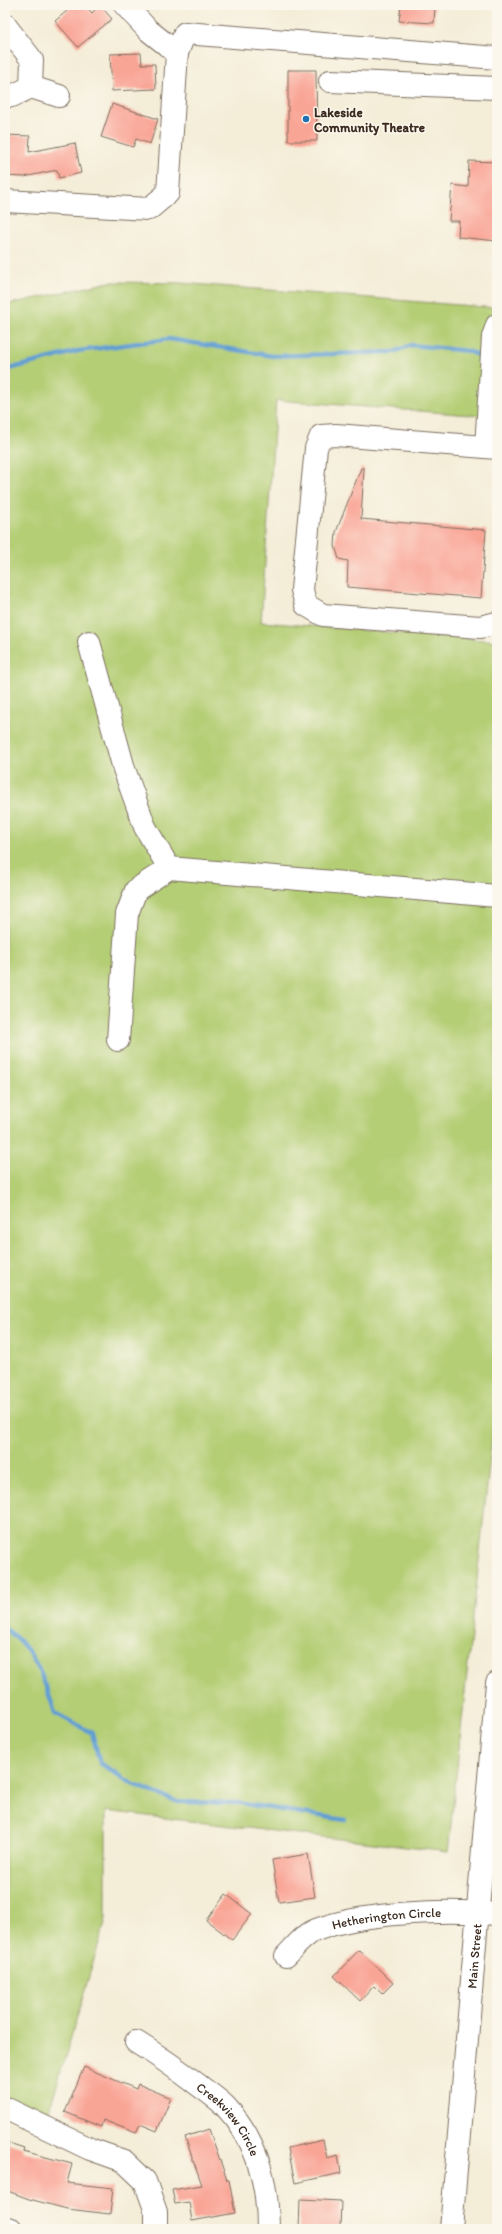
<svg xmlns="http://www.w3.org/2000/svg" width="502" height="2234" font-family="Itim,sans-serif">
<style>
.green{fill:#b4ce74;stroke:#787c49}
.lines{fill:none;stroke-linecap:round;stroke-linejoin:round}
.stream{stroke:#619ed2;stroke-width:4.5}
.building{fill:#f9a596}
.minor-casing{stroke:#7c6e5f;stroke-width:24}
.major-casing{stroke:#7c6e5f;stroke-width:24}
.minor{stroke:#fff;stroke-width:22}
.major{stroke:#fff;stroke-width:22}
.poi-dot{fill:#1f6fb2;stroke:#fbf7ec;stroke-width:1.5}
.labels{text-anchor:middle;stroke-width:3;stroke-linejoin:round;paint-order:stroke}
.poi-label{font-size:13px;font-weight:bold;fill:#3b2a1e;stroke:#fbf7ec;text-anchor:start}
.street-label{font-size:13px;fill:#3b2a1e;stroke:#fbf7ec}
</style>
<rect width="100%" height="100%" fill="#fbf7ec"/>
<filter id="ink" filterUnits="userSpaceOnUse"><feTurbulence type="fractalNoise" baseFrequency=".025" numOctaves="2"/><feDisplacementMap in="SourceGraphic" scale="8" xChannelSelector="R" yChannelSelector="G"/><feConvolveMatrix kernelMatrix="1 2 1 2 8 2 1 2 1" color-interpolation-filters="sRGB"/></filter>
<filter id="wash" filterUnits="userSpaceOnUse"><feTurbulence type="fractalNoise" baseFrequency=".012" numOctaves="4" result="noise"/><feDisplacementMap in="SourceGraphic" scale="16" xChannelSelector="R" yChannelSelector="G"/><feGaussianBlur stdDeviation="0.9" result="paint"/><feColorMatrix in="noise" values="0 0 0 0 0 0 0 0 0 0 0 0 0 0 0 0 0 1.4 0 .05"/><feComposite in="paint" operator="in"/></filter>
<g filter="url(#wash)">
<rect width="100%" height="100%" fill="#f4edd8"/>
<path class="green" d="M110,282l70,1 317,25v109l-221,-17 -15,222 236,19v750l-49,461 -342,-41v108l-59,199 -42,-19v-1794z"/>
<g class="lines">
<path class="stream" d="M5,370l73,-19 91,-12 104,17 121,-4 17,-7 57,6 14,6
M5,1629c29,18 40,53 50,84l37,20 8,30 32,21 46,18 61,1 106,17"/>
</g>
<g id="blocks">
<path class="building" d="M74,5h11l7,8 8,-8 12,14 -34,28 -23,-26z
M401,5h34l-1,18 -35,-2z
M141,53l1,11h13l1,25 -44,2 -2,-37z
M288,70h28l1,71h-29z
M112,104l46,15 -8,25 -14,-5 -3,8 -32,-10z
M5,135l25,1 -1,16 46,-9 6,30 -22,5 -2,-8 -33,7 -19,-1z
M469,161l28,1v79l-39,-4 1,-16h-10l3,-36 16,2z
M361,468h3l-3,51 125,11 -5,68 -134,-11 1,-26 -9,-2 -4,-13 1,-14z
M308,1854l7,43 -36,5 -7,-42z
M226,1894l26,20 -20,26 -26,-20z
M359,1950l34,33 -11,11 -8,-8 -14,15 -26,-25z
M84,2067l52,22 2,-5 33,14 -14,33 -17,-7 -4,9 -33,-13 -2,7 -36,-15z
M209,2129l18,51h2l6,33 -43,8 -3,-19 -14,2 -3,-14 30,-5 -17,-48z
M323,2140l4,18 11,-3 3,18 -46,10 -7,-35z
M9,2143l15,5 -1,3 49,13 -5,19 46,5 -3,26 -43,-5 -38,-10 -24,-9v-37z
M300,2199l41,2 -1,28h-41z"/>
</g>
</g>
<g filter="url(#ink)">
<use href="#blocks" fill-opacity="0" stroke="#7c6e5f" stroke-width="1"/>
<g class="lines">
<defs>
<g id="minor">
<path d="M125,5l23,25 29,23"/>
<path d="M5,25l27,35 -1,27 -19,9h-7"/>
<path d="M330,81l167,7"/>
<path d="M31,87l28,9"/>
<path d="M5,201l144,8 19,-16 9,-140 8,-20 312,25"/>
<path d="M486,447l7,-110 4,-12"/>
<path d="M497,448l-161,-13 -15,1 -5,12 -14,142 4,15 17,10 157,12 17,-4"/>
<path d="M89,642l35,127 21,58 24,41 328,28"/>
<path d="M118,1040l9,-126 9,-24 33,-22"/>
<path id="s1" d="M286,1956c8,-8 19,-22 30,-26 47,-18 131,-21 181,-16"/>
<path id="s2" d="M136,2042c23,14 44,29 65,45 8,6 17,12 24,19 32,33 43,78 43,123"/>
<path d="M5,2108l85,41 34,12 21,20 11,31v17"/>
<path d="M5,2227l6,2"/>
</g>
<g id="major">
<path id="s3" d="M451,2229l46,-546"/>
</g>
</defs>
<use href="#minor" class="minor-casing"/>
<use href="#major" class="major-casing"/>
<use href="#minor" class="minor"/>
<use href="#major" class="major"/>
</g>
</g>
<circle class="poi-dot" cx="306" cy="119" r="4"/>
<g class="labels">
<g class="poi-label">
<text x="314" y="117">Lakeside<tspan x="314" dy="15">Community Theatre</tspan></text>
</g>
<g class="street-label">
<text dy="5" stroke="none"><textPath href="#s1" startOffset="112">Hetherington Circle</textPath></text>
<text dy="5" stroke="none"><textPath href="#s3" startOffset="274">Main Street</textPath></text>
<text dy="5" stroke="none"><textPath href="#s2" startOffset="122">Creekview Circle</textPath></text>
</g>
</g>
<rect width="502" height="2234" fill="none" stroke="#fbf7ec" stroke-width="20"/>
</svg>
